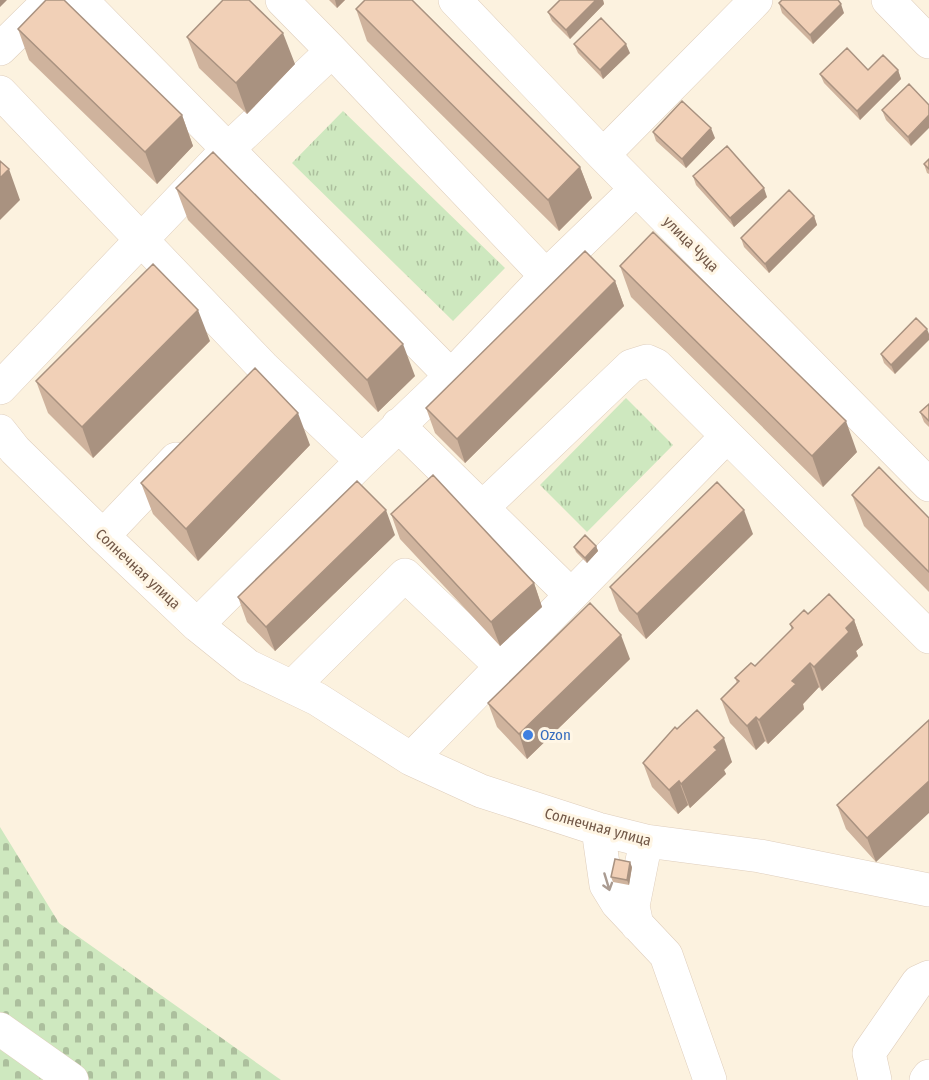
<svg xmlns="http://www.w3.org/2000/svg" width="929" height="1080" font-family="'Fira Sans Condensed',sans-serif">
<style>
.cemetery{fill:url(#cemetery-stones)}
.park{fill:url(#park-tufts)}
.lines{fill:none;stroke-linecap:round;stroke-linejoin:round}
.minor-casing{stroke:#dfcebc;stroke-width:34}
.minor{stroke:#fff;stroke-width:33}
.wall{fill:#cfb39d}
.shaded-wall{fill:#a99280}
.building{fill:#f1d0b7;stroke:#a99280;stroke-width:1.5}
.oneway{stroke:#aa9b91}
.shop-dot{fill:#3f7fe0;stroke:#fff6e5;stroke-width:2}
.labels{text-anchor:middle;stroke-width:6;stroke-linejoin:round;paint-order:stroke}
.street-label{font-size:15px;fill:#725848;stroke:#fff6e5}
.shop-label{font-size:15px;fill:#366cbe;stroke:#fff6e5;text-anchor:start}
</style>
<defs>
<pattern id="cemetery-stones" width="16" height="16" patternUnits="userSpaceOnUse" patternTransform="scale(1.5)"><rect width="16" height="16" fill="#cee8bf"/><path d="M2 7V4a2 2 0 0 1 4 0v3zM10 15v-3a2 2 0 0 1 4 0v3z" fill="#acbf9d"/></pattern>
<pattern id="park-tufts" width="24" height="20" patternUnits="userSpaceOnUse" patternTransform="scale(1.5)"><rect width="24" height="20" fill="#cee8bf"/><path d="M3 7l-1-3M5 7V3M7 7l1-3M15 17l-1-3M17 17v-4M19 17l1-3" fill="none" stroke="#acbf9d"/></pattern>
</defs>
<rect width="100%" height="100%" fill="#fcf2df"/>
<path class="cemetery" d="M0,827l59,96 222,157h-281z"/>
<path class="park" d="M343,111l162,157 -52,53 -161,-158z
M626,398l47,47 -86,87 -47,-47z"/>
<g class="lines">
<defs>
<path id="minor" d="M455,0l148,155 326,330
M888,0l41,42
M0,49l50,-49
M332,51l214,225 -95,100
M0,92l263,275 99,94 89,-85 -370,-376
M603,155l153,-155
M546,276l90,-87
M0,388l228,-239 104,-98 -50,-51
M398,425l173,170
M0,431l15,19 88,86 94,89 51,41 69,33 94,60 70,32 117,38 48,12 114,15 169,34
M482,508l149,-142 16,-5 9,4 273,272
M103,536l73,-77
M197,625l165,-164
M293,686l112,-111 96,91
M411,759l316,-323
M598,829l8,56 11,18 49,52 44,125
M637,925l-4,-19 13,-65
M0,1029l72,51
M875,1080l-6,-27 49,-71 11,-5
M926,1080l3,-4"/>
</defs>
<use href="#minor" class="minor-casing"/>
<use href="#minor" class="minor"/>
</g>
<path class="wall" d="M329,0h16l-8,8z
M560,0h43l1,4 -34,35 -18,-18 -4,-9z
M779,3l65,10 -31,31 -31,-31z
M356,9l224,158 12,31 -33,33 -192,-190z
M18,29l164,86 11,31 -36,38 -128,-124z
M187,37l108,27 -48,50 -48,-46z
M574,44l56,9 -27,26 -25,-26z
M868,70h30l3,9 -41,41 -36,-37 -4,-9z
M909,84l2,62 -25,-26 -4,-10z
M653,132l62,6 -29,30 -30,-27z
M929,159v15l-2,-1 -3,-9z
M693,176l74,21 -33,30 -38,-42z
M176,188l239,188 -37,36 -190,-192z
M814,216l3,9 -48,48 -25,-26 -3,-9z
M620,266l237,186 -34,35 -192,-190z
M615,281l9,25 -159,157 -30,-30 -9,-25z
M916,318l-21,56 -11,-11 -3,-9z
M210,341l-117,117 -45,-45 -12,-32z
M929,404v23l-5,-5 -4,-10z
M310,445l-112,116 -45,-47 -12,-31z
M852,495l77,23v74l-65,-66z
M391,514l143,69 8,24 -42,39 -100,-107z
M753,534l-107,105 -27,-28 -9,-24z
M395,535l-120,116 -28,-29 -9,-25z
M596,546l2,5 -11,12 -11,-11 -2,-5z
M808,614l46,6 9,25 -7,6 2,5 -36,35 -3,-4 -16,17 1,5 -36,35 -3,-3 -9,9 -26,-27 -9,-24 16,-16 -2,-5 20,-12 37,-36 -2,-6z
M630,659l-103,100 -30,-32 -9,-24z
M929,720l-53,142 -30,-33 -9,-24z
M677,729l55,33 -8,8 2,4 -36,34 -2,-3 -10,9 -26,-27 -9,-24z
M632,867l-3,18 -16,-3 -2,-5z"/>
<path class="shaded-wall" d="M0,0h7l-7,7z
M335,0h10l-8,8z
M596,0h7l1,4 -34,35 -4,-9z
M841,4l3,9 -31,31 -3,-9z
M283,33l12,31 -48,50 -11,-31z
M626,44l4,9 -27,26 -3,-9z
M898,70l3,9 -41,41 -3,-9z
M182,115l11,31 -36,38 -12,-32z
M929,115v13l-18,18 -3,-9z
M711,128l4,10 -29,30 -4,-9z
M580,167l12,31 -33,33 -11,-31z
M9,169l11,31 -20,20v-42z
M764,188l3,9 -33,30 -4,-9z
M814,216l3,9 -48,48 -4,-9z
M615,281l9,25 -159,157 -8,-24z
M198,310l12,31 -117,117 -11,-31z
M927,329l2,5v6l-34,34 -4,-9z
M403,344l12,32 -37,36 -11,-32z
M298,413l12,32 -112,116 -12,-32z
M846,421l11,31 -34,35 -11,-31z
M386,510l9,25 -120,116 -9,-24z
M744,510l9,24 -107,105 -9,-25z
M596,546l2,5 -11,12 -2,-5z
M534,583l8,24 -42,39 -9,-24z
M854,620l9,25 -7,6 2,5 -36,35 -8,-24 32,-39z
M621,635l9,24 -103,100 -8,-25z
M810,663l9,24 -16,17 1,5 -36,35 -9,-24 33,-39z
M756,717l9,24 -9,9 -9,-24z
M724,738l8,24 -8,8 2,4 -36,34 -9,-24 33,-37z
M679,781l9,24 -10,9 -9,-24z
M929,781v32l-53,49 -9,-24z
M630,862l2,5 -3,18 -2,-5z"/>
<path class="building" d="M46,0h18l118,115 -37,37 -127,-123z
M223,0h26l34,33 -47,50 -49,-46z
M365,0h47l168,167 -32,33 -192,-191z
M560,0h36l-30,30 -18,-18z
M782,0h56l3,4 -31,31 -31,-32z
M601,18l25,26 -26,26 -26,-26z
M847,48l21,22 15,-15 15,15 -41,41 -37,-37z
M909,84l20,21v10l-21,22 -26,-27z
M682,101l29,27 -29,31 -29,-27z
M727,146l37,42 -34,30 -37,-42z
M213,152l190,192 -36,36 -191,-192z
M929,159v10l-5,-5z
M0,161l9,8 -9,9z
M789,190l25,26 -49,48 -24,-26z
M653,232l193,189 -34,35 -192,-190z
M585,251l30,30 -158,158 -31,-31z
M153,264l45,46 -116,117 -46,-46z
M916,318l11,11 -36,36 -10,-11z
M255,368l43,45 -112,116 -45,-46z
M929,404v17l-9,-9z
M879,467l50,51v54l-77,-77z
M433,475l101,108 -43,39 -100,-108z
M357,481l29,29 -120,117 -28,-30z
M717,482l27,28 -107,104 -27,-27z
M585,535l11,11 -11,12 -11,-11z
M829,594l25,26 -8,8 3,4 -35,35 -4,-4 -18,18 4,3 -37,36 -3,-3 -9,9 -26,-27 18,-18 -4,-3 16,-15 4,3 38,-38 -3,-4 14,-14 4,4z
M590,603l31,32 -102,99 -31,-31z
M697,710l27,28 -10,9 3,3 -36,34 -2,-3 -10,9 -26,-27 32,-36 2,2z
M929,720v61l-62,57 -30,-33z
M615,859l15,3 -3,18 -16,-3z"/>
<defs><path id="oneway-shaft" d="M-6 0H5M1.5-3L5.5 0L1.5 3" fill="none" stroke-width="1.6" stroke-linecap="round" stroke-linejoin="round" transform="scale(1.5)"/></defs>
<use class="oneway" href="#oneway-shaft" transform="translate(607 882) rotate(73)"/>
<circle class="shop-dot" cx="528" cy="735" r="6"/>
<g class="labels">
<g class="street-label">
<text transform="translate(691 244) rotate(45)" y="5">улица Чуца</text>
<text transform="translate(138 569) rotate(43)" y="5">Солнечная улица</text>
<text transform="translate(598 827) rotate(15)" y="5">Солнечная улица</text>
</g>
<g class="shop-label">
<text x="540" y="740">Ozon</text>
</g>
</g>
</svg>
